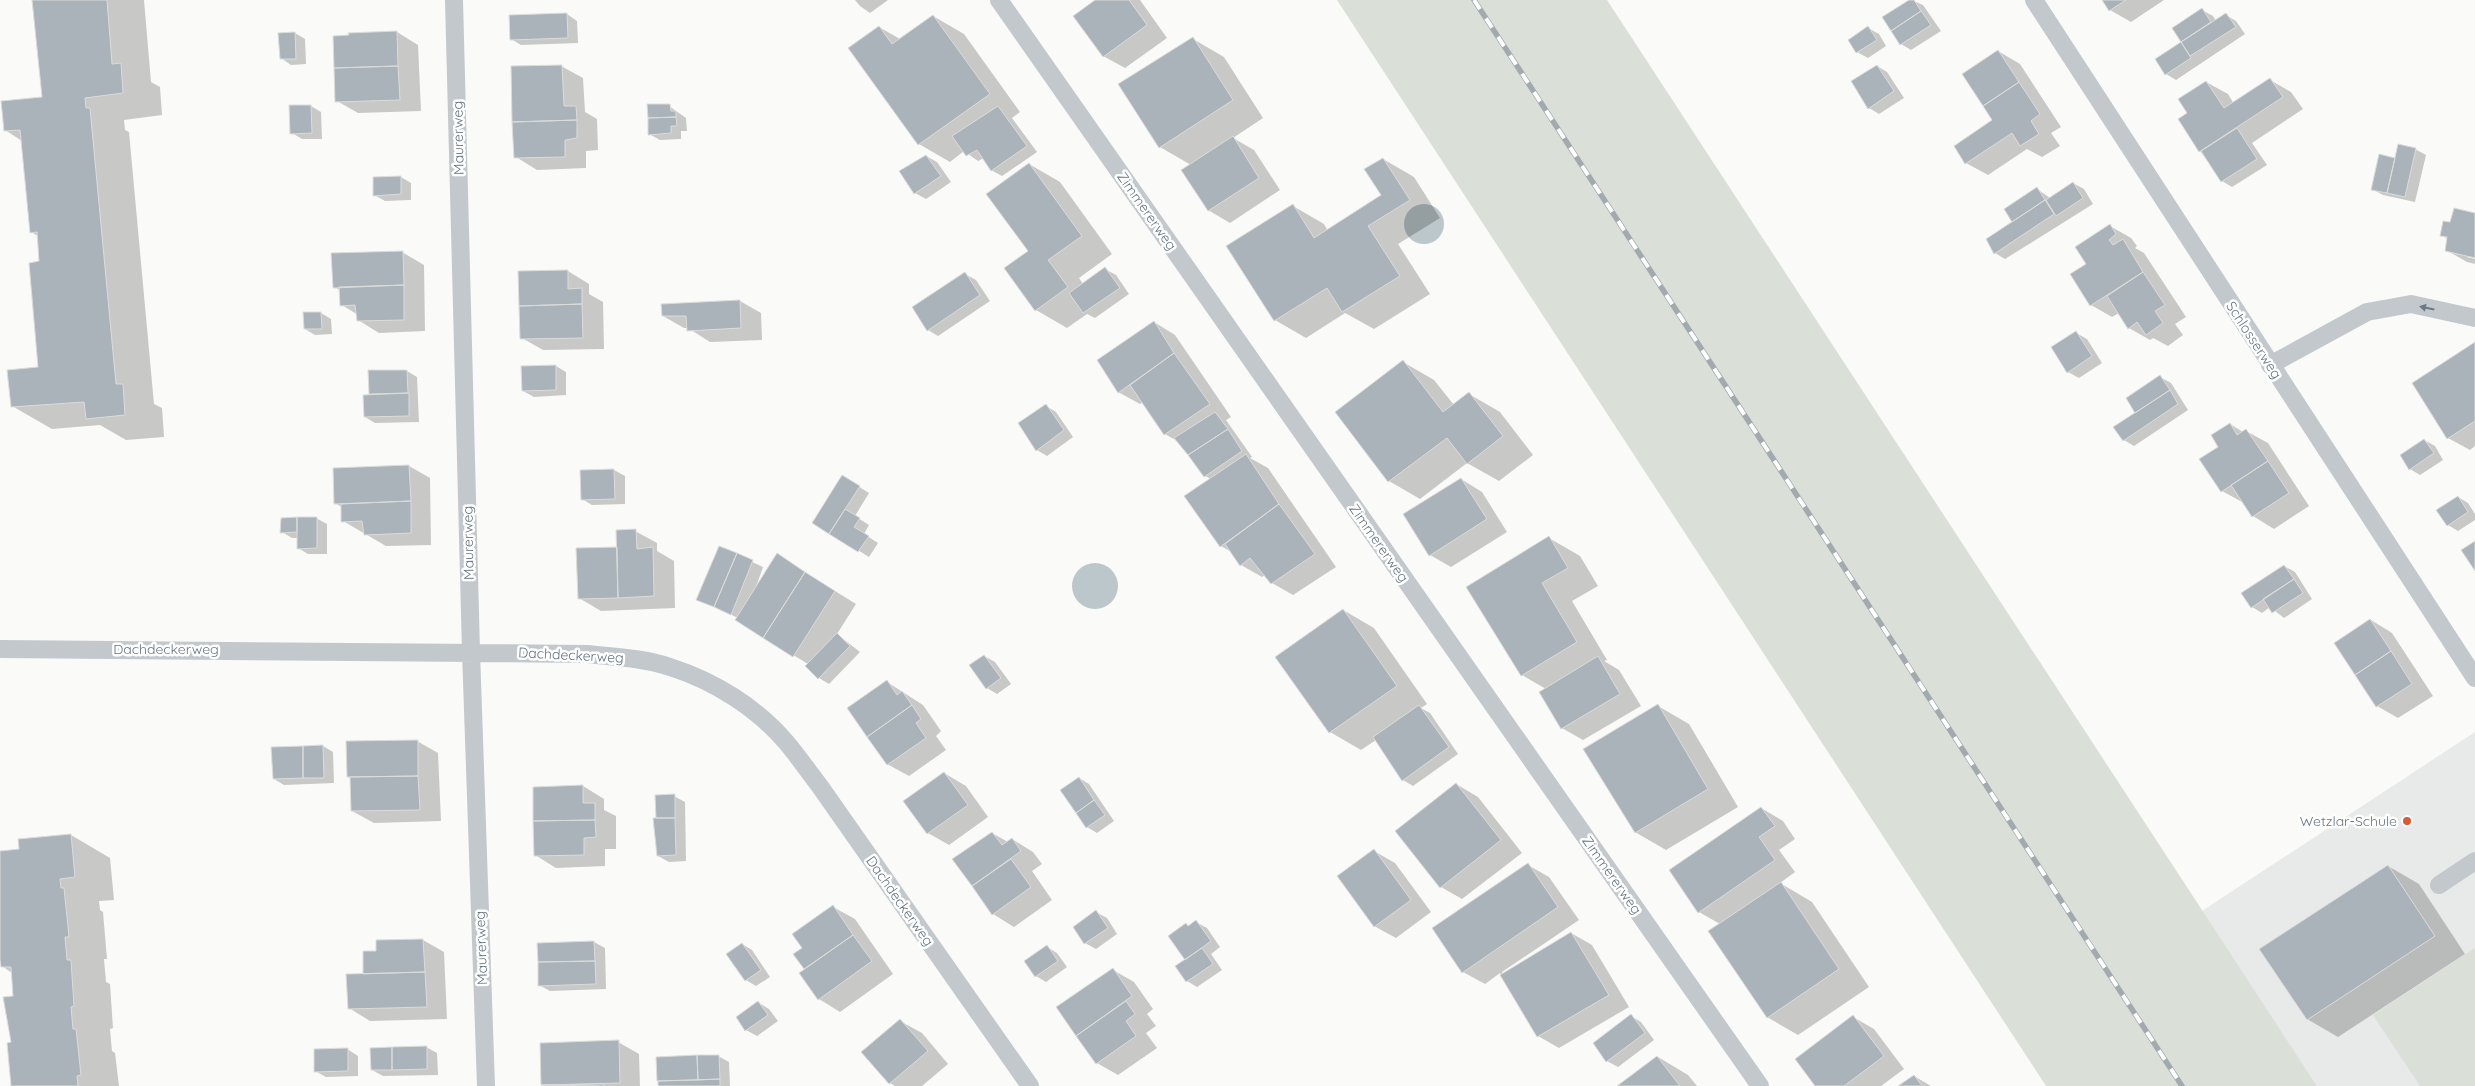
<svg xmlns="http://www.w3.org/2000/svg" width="2475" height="1086" font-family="Quicksand,sans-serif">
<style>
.built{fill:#e8e9e9}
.green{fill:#dadfd7}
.water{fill:#bbc7cb}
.shadow{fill:#0003}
.building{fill:#aab3b9;stroke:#dcdcda}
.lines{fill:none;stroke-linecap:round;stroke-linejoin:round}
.lane{stroke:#c3c8cc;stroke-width:18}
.rail-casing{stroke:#a2aab0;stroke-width:5.5}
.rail{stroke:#fff;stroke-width:4;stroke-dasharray:11;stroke-linecap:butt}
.oneway{fill:#6a7a87}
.poi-dot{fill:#e4572e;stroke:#fff;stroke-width:2}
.labels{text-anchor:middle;stroke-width:5;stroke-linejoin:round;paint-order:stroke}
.street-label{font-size:14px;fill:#657683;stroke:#fff}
.poi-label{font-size:14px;fill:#657683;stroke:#fff;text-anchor:end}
</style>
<rect width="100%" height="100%" fill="#fafaf8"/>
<path class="built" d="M2475,732v354h-158l-115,-175z"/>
<path class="green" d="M1337,0h270l710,1086h-271z
M2475,948v138h-55l-47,-71z"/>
<path class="water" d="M1404 224a20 20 0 1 1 40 0a20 20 0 1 1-40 0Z
M1072 586a23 23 0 1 1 46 0a23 23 0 1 1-46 0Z"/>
<path class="shadow" d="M33,0h111l7,82 9,5 2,28 -38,5 1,10 4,2 25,272 8,4 2,29 -38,3 -26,-15 -48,4 -40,-23 27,-38 2,-106 -3,-26 -7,-4 -9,-91 -17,-11 38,-32z
M855,0h33l-18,13 -10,-7z
M1097,0h43l27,38 -42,30 -22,-12z
M1911,0l12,5 18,26 -30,19 -10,-6z
M2104,0h60l-33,22 -21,-12z
M2202,10l11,6 3,5 10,-6 10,6 9,13 -69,46 -10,-6 -10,-14 27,-17 -10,-14z
M567,14l10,7 1,22 -57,2 -10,-6z
M933,16l31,18 56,78 -8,6 25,34 -35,24 -11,-6 -7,-12 -6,3 -14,-10 -14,11 -31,-18 -40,-117 21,12z
M1868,28l11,6 7,12 -18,12 -11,-6z
M397,32l21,13 3,66 -63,2 -21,-12z
M295,33l10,6 1,25 -15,1 -10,-7z
M1193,39l31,18 39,61 -30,20 21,12 26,40 -50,33 -22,-13 -17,-45 -31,-18z
M1998,51l22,13 41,63 -10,6 9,13 -18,11 -15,-8 -39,26 -22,-12 28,-43z
M561,66l22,12 2,34 12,7 1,31 -12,1v17l-49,2 -21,-13z
M1877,66l10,6 17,26 -25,16 -10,-6z
M2270,80l21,12 12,17 -51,34 15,22 -35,22 -10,-6 -22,-30 -12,-37 18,-32 22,12 6,10z
M311,106l10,6 1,27h-20l-10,-6z
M669,106l17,12 1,13h-6v8l-21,1 -11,-6z
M2415,149l11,6 -11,47 -32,-7 -11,-6 24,-30z
M926,156l11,6 14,20 -25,17 -11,-6z
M1383,159l31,18 26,41 -42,26 32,50 -56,35 -29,-16 -39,25 -31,-18 18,-114 31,18 4,7 55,-35z
M1029,164l31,18 52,72 -33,24 4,6 22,-15 11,6 13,19 -34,24 -8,-4 -20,14 -31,-18 -30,-42 24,-17z
M401,177l10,6v17l-26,1 -11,-6z
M2073,183l11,6 9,15 -88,55 -10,-6 42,-64 13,9z
M2475,214v42l-8,-2v3l8,2v5l-8,-2 -21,-12 2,-11 -7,-4 10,-12z
M2110,226l21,12 6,8 -2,2 9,5 42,64 -11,7 8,11 -15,11 -15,-8 -3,2 -21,-12 -10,-15 -7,4 -21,-12 -3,-41z
M402,252l22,13 1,66 -46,2 -21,-13v-5l-16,-10 -2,-15 -6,-3z
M568,271l21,13v10l14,8 1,47 -61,1 -21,-12z
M965,274l11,6 14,21 -52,35 -10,-6z
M740,301l21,12 1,27 -52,2 -22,-14h-4l-21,-12z
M321,313l10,6 1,15 -17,1 -10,-6z
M1154,322l21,13 56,82 -5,3 26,37 -2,1 18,10 68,99 -43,28 -21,-12 -7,-8 -3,2 -21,-12 -8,-12 -12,-7 -10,-67 -6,-3 -26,-34 -14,-8 -22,-32 -3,2 -22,-12z
M2076,333l11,6 15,24 -23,15 -11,-6z
M2475,343v103l-5,4 -22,-12z
M1403,362l31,18 20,25 15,-11 31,18 33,43 -34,26 -32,-18 -47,36 -31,-18z
M556,366l10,6v23l-32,2 -11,-6z
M407,371l10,6 2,45 -44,1 -10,-6 5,-21 -1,-24z
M2160,377l11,6 17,27 -54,36 -10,-6 13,-27z
M1046,406l10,6 17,25 -26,19 -10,-6z
M2230,424l13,8 3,-1 22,12 41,63 -35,23 -21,-13 -9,-13 -22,-12 -2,-44z
M2424,440l11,6 8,14 -23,15 -10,-6z
M409,466l21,12 1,67 -45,1 -43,-25v-13l-8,-5z
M614,470l11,6v28l-33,1 -10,-6 -1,-28z
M1461,479l21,13 25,40 -56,35 -21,-12z
M853,483l16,10 -14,23 14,9 -5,9 14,9 -9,14 -56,-35z
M2458,497l10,6 7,11v6l-17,11 -10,-6z
M316,518l11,6v30h-19l-10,-6v-10h-6l-10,-6z
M635,531l22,12v8l17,10 1,47 -74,3 -22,-13 39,-50z
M1549,538l31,18 18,30 -26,15 35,59 -3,1 15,9 22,36 -58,34 -21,-12 -16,-39 -24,-14z
M720,547l43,20 -8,23 22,-35 79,49 -19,30 23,18 -31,32 -10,-6 -11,-14 -72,-44 2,-2 -40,-19z
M2284,566l11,6 17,27 -28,19 -14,-11 -8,6 -10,-6z
M1343,610l31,18 53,76 -6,4 9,5 28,41 -45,32 -10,-6 -27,-40 -15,10 -31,-18 -53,-75z
M2371,620l21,13 41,63 -35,22 -21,-12z
M984,656l11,6 16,22 -14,10 -10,-6z
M887,682l36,23 18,26 -5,5 10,14 -37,26 -22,-12z
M1658,706l31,18 49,83 -72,43 -31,-18z
M417,741l21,12 3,68 -67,2 -22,-12v-33l-3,-1z
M323,746l10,6 1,31 -50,2 -10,-6z
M944,773l22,13 22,31 -39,28 -21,-12z
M1079,778l10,6 25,37 -17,12 -10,-6z
M1456,784l22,13 44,56 -60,46 -21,-12z
M583,786l21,13v11l12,6v33h-11v17l-49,2 -21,-13z
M674,796l11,6 1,59 -17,1 -11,-6v-37z
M1761,808l22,13 12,18 -16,11 16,22 -15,11 32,19 57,85 -71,48 -31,-18 -47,-93 -21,-12z
M992,833l16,9 4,-3 21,13 9,12 -10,7 20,29 -38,27 -21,-13 -39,-54z
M71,835l39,23 4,42 -15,1 1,9 3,2 4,47h-3l2,23 4,2 3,44 -3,1 2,22 3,2 4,33h-107l3,-89 -3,-24 -10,-7 -2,-113 21,-2z
M1374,851l21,12 36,49 -35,26 -22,-12z
M1528,865l21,12 30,43 -77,52 1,2 68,-41 21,12 37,62 -70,41 -21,-12 -38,-63 -15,11 -22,-12z
M2388,866l31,18 46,70 -127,83 -31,-18z
M833,907l22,12 38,55 -53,38 -21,-13 -18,-26 4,-3 -10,-16 9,-6z
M1096,912l11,6 10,16 -21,15 -11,-6z
M1196,922l11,6 13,19 -9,7 11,16 -25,17 -10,-6 2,-54z
M423,940l21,12 3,67 -77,2 -21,-13 29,-56z
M594,942l11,6 1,41 -56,2 -11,-6z
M742,944l10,6 18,27 -14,9 -10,-6z
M1047,947l10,6 10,14 -21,15 -10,-6z
M1113,970l21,12 19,27 -6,5 9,12 -10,7 11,15 -39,27 -21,-12 -39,-55z
M759,1003l10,6 9,12 -21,15 -11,-6 -8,-13z
M1631,1016l10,6 13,18 -36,27 -11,-6z
M1853,1017l21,12 30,40 -23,17h-64z
M900,1021l22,12 26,31 -26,22h-27l-5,-3z
M618,1042l21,12 1,32h-97l-1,-42z
M426,1047l11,6 1,22 -55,1 -11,-6z
M347,1049l11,7v20l-32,1 -11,-6z
M718,1056l11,6 1,24h-70l-2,-6z
M1658,1057l30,18 9,11h-78z
M1914,1076l17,10h-31z"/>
<path class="building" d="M32,0h75l5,64 9,-1 2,30 -38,5 1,10h4l26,276h7l2,31 -39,4 -2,-17 -73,5 -4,-37 31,-3 -9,-104 10,-2 -2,-29 -7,1 -10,-103 -16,1 -3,-30 41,-4z
M1095,0h34l18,25 -44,32 -30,-41z
M1909,0h5l7,11 -30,20 -9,-14z
M2102,0h24l-17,11z
M2202,8l9,14 -30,20 -9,-14z
M1921,11l10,14 -31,20 -9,-14z
M567,13l1,25 -58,2 -1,-25z
M2226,13l10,14 -46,29 -9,-14z
M933,15l57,79 -72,51 -70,-97 31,-22 13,18z
M1868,26l9,14 -21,13 -8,-13z
M397,31l1,35 -64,2 -1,-32 16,-1 -1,-2z
M295,32l1,27h-16l-2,-26z
M1193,37l40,63 -74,48 -41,-64z
M2181,42l10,16 -26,17 -10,-16z
M1998,50l21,32 -36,24 -21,-32z
M562,65l2,41h12l1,14 -65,2 -1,-56z
M1877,65l17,26 -26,18 -17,-28z
M398,66l2,34 -65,2 -1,-34z
M2270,78l13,19 -84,55 -21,-33 9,-6 -9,-14 28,-18 18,27z
M2019,82l21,32 -9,7 8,13 -19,12 -8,-13 -47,31 -11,-18 38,-26 -9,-14z
M647,104h23l1,7h5v6l-28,1z
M289,105h22l1,28 -22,1z
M998,106l29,40 -36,25 -14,-21 -11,6 -14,-20z
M676,117l1,9h-6v7l-23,2v-17z
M577,120v18l-12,2v17l-51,1 -2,-36z
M2237,128l20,31 -36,23 -20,-31z
M1233,136l26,42 -51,33 -27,-41z
M2398,144l18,4 -11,49 -18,-4z
M2379,154l16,4 -8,35 -16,-3z
M926,155l15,21 -27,18 -15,-23z
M1383,158l27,42 -42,26 32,50 -58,36 -15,-24 -53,33 -48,-75 67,-42 21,34 67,-43 -17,-26z
M1029,163l53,73 -34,24 20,27 -33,24 -31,-43 24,-17 -42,-57z
M401,176v18l-28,2v-19z
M2073,182l10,16 -27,18 -10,-16z
M2037,187l8,13 -33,22 -8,-13z
M2045,200l9,14 -60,40 -8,-15z
M2454,208l21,5v45l-30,-7 2,-14 -7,-1 3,-15 7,1z
M2110,224l6,10 -7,6 4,5 10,-6 20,33 -53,34 -20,-32 16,-10 -11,-17z
M403,251l1,34 -71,3 -2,-35z
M1105,267l15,21 -37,25 -14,-20z
M568,270v19l14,-1v16l-63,2 -1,-35z
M965,272l15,23 -53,36 -15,-24z
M2143,272l22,33 -10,6 8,12 -17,12 -9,-13 -9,7 -21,-33z
M404,285v35l-47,1 -2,-16 -15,1 -1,-19z
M740,300l1,28 -54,3 -1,-15h-24l-1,-12z
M582,304l1,34 -63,1 -1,-33z
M303,312h18l1,17h-18z
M1154,321l20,32 -56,40 -21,-33z
M2076,331l16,25 -25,17 -16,-26z
M2475,342v79l-28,18 -35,-56z
M1174,353l36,51 -46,31 -34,-50z
M1403,360l40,52 26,-20 34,44 -36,28 -20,-26 -59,44 -53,-70z
M556,365v25l-34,1 -1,-25z
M368,370h39l1,23 -39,1z
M2160,375l10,15 -35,23 -9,-15z
M2170,390l8,14 -55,37 -10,-14z
M409,393v23l-45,1 -1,-22z
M1046,404l18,26 -28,21 -18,-28z
M1215,412l13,17 -40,26 -14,-17z
M2230,423l7,12 9,-6 22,32 -47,31 -22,-33 19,-12 -7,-12z
M1228,429l14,22 -38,26 -16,-22z
M2424,439l10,14 -25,17 -9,-15z
M1246,454l33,50 -59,43 -36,-51z
M2268,461l21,32 -37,24 -21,-32z
M409,465l2,36 -77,3 -1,-36z
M614,469l1,30 -34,1 -1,-30z
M842,475l18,11 -31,48 -17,-11z
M1461,478l26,41 -58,37 -26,-42z
M2458,496l10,16 -21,14 -11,-16z
M411,501v32l-47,2 -2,-14 -21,1v-18z
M1279,504l36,50 -44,30 -21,-26 -10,8 -15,-22z
M845,509l15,9 -6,9 15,9 -11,16 -29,-18z
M297,517v15l-17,1 1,-15z
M297,517h20v31l-20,1z
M636,529l1,20 16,-2 1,49 -36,2 -2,-68z
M1549,536l19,32 -26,15 35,59 -56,34 -55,-89z
M2475,541v30l-14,-21z
M719,546l18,7 -23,54 -18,-7z
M617,547l1,51 -40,1 -2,-51z
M737,553l16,7 -22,55 -17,-8z
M777,553l28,19 -42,66 -28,-18z
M2284,565l10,14 -43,29 -10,-15z
M805,572l30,19 -42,66 -30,-19z
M2294,579l9,14 -31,20 -9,-14z
M1343,609l54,77 -68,47 -54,-76z
M2370,619l21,32 -36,24 -21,-32z
M837,633l13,13 -32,33 -13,-13z
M2391,651l21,33 -36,23 -21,-32z
M984,655l17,23 -15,11 -17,-24z
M1598,656l22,38 -59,35 -22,-37z
M887,680l10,15 5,-4 10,14 -45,32 -20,-29z
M1658,704l50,85 -73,44 -52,-84z
M912,705l9,14 -5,4 10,15 -39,27 -20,-28z
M1419,705l30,42 -47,34 -29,-44z
M418,740v36l-71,1 -1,-36z
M323,745l1,33h-21v-32z
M303,746v32l-30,1 -2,-32z
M944,772l24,33 -41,29 -24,-33z
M418,776l2,34 -69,1 -1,-34z
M1079,777l15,23 -18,13 -16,-23z
M1456,783l45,57 -61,48 -45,-57z
M583,785v18h12v17l-62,1v-34z
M675,794v24h-19l-1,-23z
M1094,800l11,15 -19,13 -10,-15z
M1761,807l14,19 -16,11 16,23 -77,53 -29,-43z
M653,818h22l1,37 -19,1z
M595,820l1,17 -12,1v17l-50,1 -1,-35z
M992,832l10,13 10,-7 9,13 -49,35 -20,-27z
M71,834l4,43 -15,2 1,9h3l5,49h-4l2,23h4l3,46 -3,1 2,22h3l5,46 -4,1 1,10h-67l-4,-43 4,-1 -8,-45 10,-1 -2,-29h-10l-1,-7v-109l19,-2 -1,-10z
M1374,849l37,51 -37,27 -37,-51z
M1011,859l20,28 -39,28 -20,-29z
M1528,863l30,44 -96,66 -30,-45z
M2388,865l47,71 -128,84 -48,-71z
M1781,882l58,87 -72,49 -59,-87z
M833,905l20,30 -49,34 -11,-15 9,-6 -10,-14z
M1096,910l12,18 -24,16 -11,-17z
M1196,920l15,21 -26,19 -17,-24 18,-13 2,3z
M1571,932l38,63 -72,42 -37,-62z
M853,935l19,26 -54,39 -19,-27z
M423,939l2,33 -62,2v-23h13v-11z
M594,941l1,20 -57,1 -1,-19z
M742,943l19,27 -16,11 -19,-27z
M1047,945l11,16 -23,16 -11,-16z
M1202,948l11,16 -27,18 -11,-16z
M595,961l1,23 -58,2v-24z
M1113,968l19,28 -56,40 -20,-29z
M425,972l2,35 -79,2 -2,-35z
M758,1001l10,14 -23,16 -9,-14z
M1126,1001l9,13 -9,7 10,15 -40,28 -20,-28z
M1631,1014l14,19 -39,29 -13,-19z
M1853,1015l31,41 -40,30h-29l-20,-27z
M900,1019l28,32 -39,33 -28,-32z
M619,1040l1,43 -79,2 -1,-42z
M427,1046v23l-35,1v-23z
M392,1047v23h-21l-1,-22z
M348,1048v23l-34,1v-23z
M697,1055h22l1,24 -22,1z
M697,1055l1,25 -41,1 -1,-24z
M1657,1056l23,30h-63z
M1914,1075l8,11h-24z
M720,1079v7h-62v-5z
M604,1084v2l-63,-1z"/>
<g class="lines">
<path class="lane" d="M454,0l17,652 15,434
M999,0l761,1086
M2034,0l441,678
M2270,365l97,-53 44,-8 64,14
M0,649l587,5c27,3 57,4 83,13 44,14 86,40 116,75 12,14 22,29 33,43l211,301
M2439,885l36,-24"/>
<defs>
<path id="rail" d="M1474,0l708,1086"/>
</defs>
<use href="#rail" class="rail-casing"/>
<use href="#rail" class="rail"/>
</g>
<defs><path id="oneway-solid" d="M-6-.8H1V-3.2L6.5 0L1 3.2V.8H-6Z" transform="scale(1.25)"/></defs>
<use class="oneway" href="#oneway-solid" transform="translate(2427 308) rotate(-168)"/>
<circle class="poi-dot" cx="2407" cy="821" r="5"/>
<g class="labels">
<g class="street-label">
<text transform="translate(458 138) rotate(-91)" y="5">Maurerweg</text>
<text transform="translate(1147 211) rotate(55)" y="5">Zimmererweg</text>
<text transform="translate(2254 340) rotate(57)" y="5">Schlosserweg</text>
<text transform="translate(468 543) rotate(-91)" y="5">Maurerweg</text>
<text transform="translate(1379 543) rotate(55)" y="5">Zimmererweg</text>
<text x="166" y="654">Dachdeckerweg</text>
<text transform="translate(571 655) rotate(3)" y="5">Dachdeckerweg</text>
<text transform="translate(1612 875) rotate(55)" y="5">Zimmererweg</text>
<text transform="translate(900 901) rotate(55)" y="5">Dachdeckerweg</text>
<text transform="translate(481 948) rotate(-92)" y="5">Maurerweg</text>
</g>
<g class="poi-label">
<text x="2397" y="826">Wetzlar-Schule</text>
</g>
</g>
</svg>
